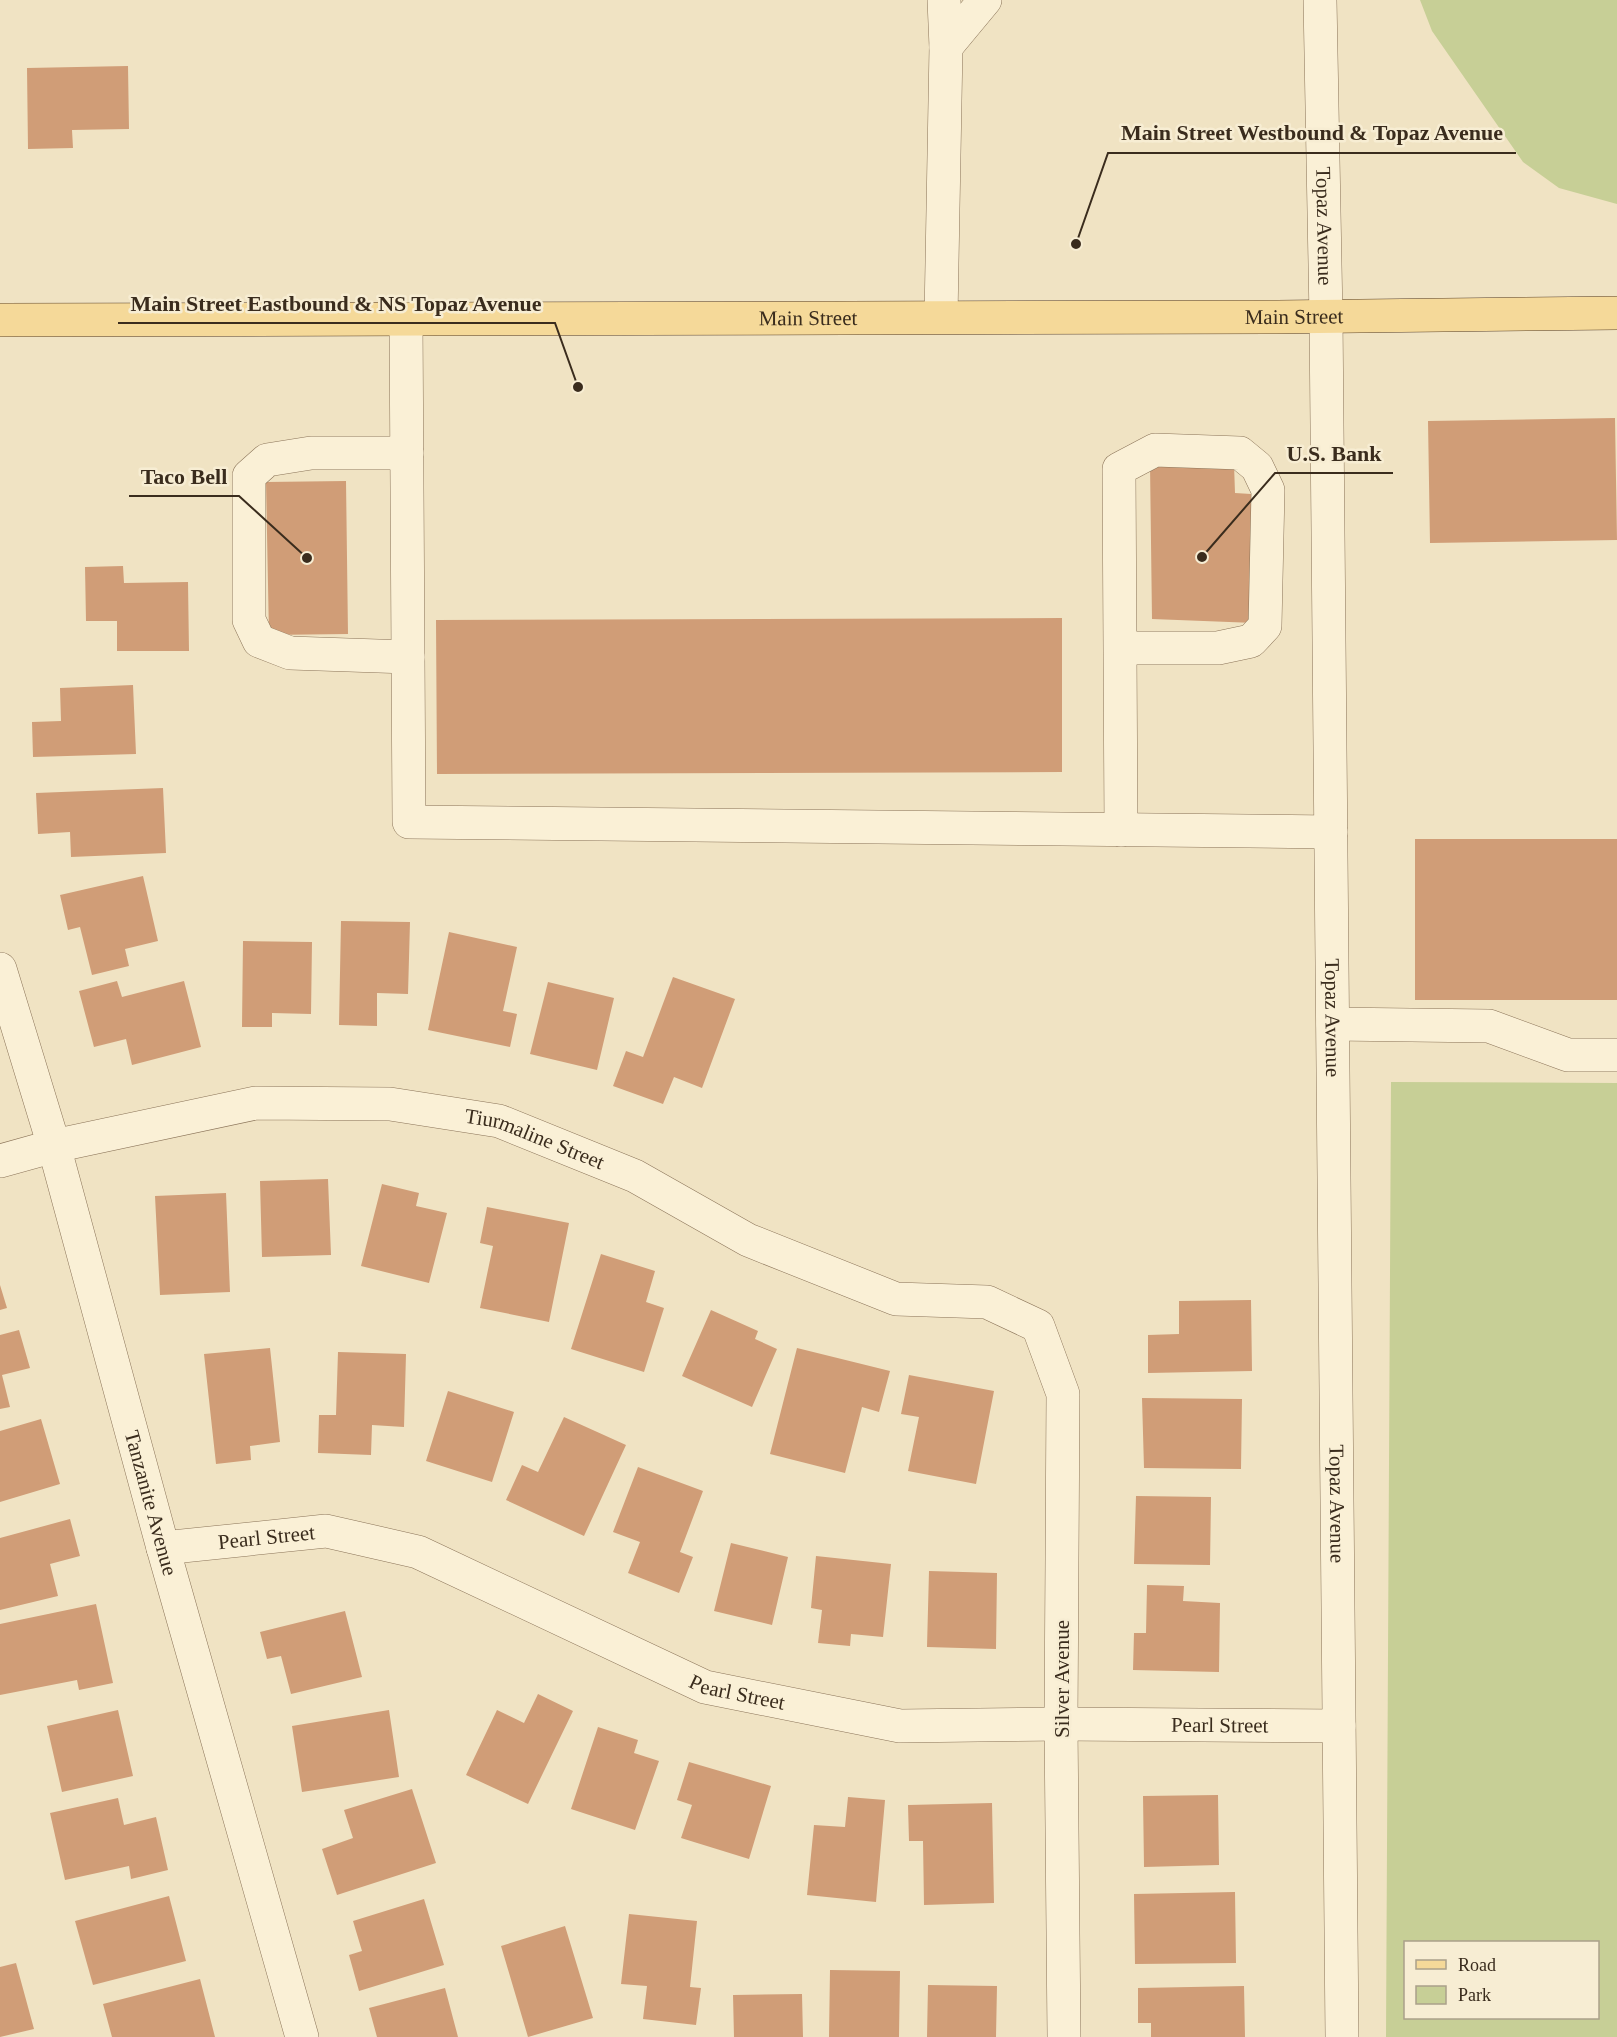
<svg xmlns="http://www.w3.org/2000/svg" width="1617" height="2037" font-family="'Times New Roman',serif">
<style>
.green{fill:#c7cf96;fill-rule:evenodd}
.building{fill:#d09d77}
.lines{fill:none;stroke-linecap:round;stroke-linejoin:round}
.minor-casing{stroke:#8b7459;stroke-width:34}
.major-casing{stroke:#59422d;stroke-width:34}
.minor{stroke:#faf0d6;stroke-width:33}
.major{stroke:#f5d999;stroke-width:33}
.labels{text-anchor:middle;stroke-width:5;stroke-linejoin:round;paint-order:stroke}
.street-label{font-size:21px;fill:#3a2c1d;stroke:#f7edd3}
.leader{fill:none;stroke:#3a2c1d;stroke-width:2}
.callout-dot{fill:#3a2c1d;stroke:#f7edd3;stroke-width:2}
.callout-label{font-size:22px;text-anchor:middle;font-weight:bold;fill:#3a2c1d;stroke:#f7edd3;stroke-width:5;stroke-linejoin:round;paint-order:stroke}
</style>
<rect width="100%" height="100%" fill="#f0e3c3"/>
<path class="green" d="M1420,0h197v204l-58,-16 -36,-26 -91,-131z
M1391,1082l226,1v954h-231zM1598,1942v76h-192v-76z"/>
<path class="building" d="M128,66l1,63 -57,1 1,18 -45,1 -1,-81z
M1615,418l2,122 -187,3 -2,-122z
M1150,464h84l1,29 16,1 4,129 -103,-4z
M346,481l2,153 -79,1 -3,-153z
M123,566l1,17 64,-1 1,69h-72v-30h-31l-1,-54z
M1062,618v154l-625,2 -1,-154z
M133,685l3,69 -103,3 -1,-35 29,-1 -1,-33z
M163,788l3,65 -95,4 -1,-25 -32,2 -2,-41z
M1415,839h202v161h-202z
M143,876l15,65 -33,8 4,17 -37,9 -12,-48 -12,3 -8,-35z
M341,921l69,1 -2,72 -31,-1v33l-38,-1z
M449,932l68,15 -14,64 14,3 -7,33 -82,-17z
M243,941l69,1 -1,72 -39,-1v14h-30z
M673,977l62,22 -33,89 -28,-11 -11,27 -50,-18 13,-35 17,6z
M117,981l5,16 62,-16 17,66 -69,18 -6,-26 -32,8 -15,-56z
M548,982l66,16 -17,72 -67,-16z
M328,1179l3,76 -69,2 -2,-76z
M382,1184l37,9 -3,13 31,7 -18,70 -68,-17z
M226,1193l4,99 -70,3 -5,-99z
M487,1207l82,16 -20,99 -69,-14 13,-62 -13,-3z
M601,1254l54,17 -9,31 18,6 -20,64 -73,-23z
M0,1285l7,23 -7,2z
M1251,1300l1,71 -104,2v-38l31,-1v-33z
M711,1310l47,21 -3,8 22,10 -25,58 -70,-31z
M19,1330l11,38 -28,7 8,32 -10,2v-74z
M270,1348l10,94 -30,4 1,14 -35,4 -12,-110z
M797,1348l93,23 -11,41 -17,-5 -17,66 -75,-19z
M338,1352l68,2 -2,73 -32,-2 -1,30 -53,-2 1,-38h17z
M909,1375l85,16 -18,93 -68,-13 11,-54 -18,-3z
M448,1391l66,21 -22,70 -66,-21z
M1142,1398l100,1 -1,70 -97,-1z
M564,1417l62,28 -42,91 -78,-36 16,-35 16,7z
M41,1419l19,65 -60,18v-71z
M638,1467l65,24 -23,61 13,5 -14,36 -51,-20 12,-31 -27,-10z
M1136,1496l75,1 -1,68 -76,-1z
M70,1519l10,37 -30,8 8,32 -58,14v-72z
M731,1543l57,14 -16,68 -58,-14z
M816,1556l75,8 -8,73 -32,-3 -1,12 -32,-3 4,-33 -11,-2z
M929,1571l68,2 -1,76 -69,-2z
M1147,1585l37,1 -1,15 37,2 -1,69 -86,-2 1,-37h12z
M96,1604l17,79 -34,7 -2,-10 -77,15v-71z
M345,1611l17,66 -71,17 -10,-38 -14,3 -7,-27z
M538,1694l35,17 -45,93 -62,-29 31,-65 27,13z
M118,1710l15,66 -71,16 -15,-66z
M389,1710l10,67 -97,15 -10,-66z
M598,1727l40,13 -4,13 25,8 -24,69 -64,-21z
M689,1762l82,24 -22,73 -68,-21 11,-33 -15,-5z
M412,1789l24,74 -99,32 -15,-46 31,-11 -9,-28z
M1218,1795l1,70 -75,2 -1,-71z
M848,1797l37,3 -9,102 -69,-7 7,-70 31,2z
M118,1798l6,27 32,-8 12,53 -37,9 -2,-13 -64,14 -15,-67z
M992,1803l2,100 -70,2 -1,-64h-14l-1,-36z
M1235,1892l1,71 -101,1 -1,-70z
M169,1896l17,65 -93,24 -18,-64z
M424,1899l20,66 -85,26 -10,-36 13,-4 -9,-30z
M629,1914l68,7 -7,66 11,1 -5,37 -53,-6 4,-33 -26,-2z
M565,1926l28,92 -65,19 -27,-91z
M16,1963l18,66 -34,8v-70z
M830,1970l70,1 -1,66h-70z
M200,1979l15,58h-103l-9,-33z
M928,1985l69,1 -1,51h-69z
M1244,1986l1,51h-94v-14h-13v-35z
M445,1988l13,49h-81l-8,-29z
M802,1994l1,43h-69l-1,-42z"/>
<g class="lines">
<defs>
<g id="minor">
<path id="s1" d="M1320,0l6,317 16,1720"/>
<path d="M946,47l39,-47"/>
<path d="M941,317l5,-270 -2,-47"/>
<path d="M406,319l3,503 922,10"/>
<path d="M407,453h-96l-44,7 -18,16v144l10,21 31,12 118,4"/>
<path d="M1121,830l-2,-361 36,-19 85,3 17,14 11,23 -3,136 -14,15 -33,7h-96"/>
<path id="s2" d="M0,969l54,177 109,402 139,489"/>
<path d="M1333,1024l156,2 79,29h49"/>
<path id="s3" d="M0,1161l54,-15 202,-43 134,1 109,17 136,55 113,64 148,59 91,3 51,24 25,68 -2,330 3,313"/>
<path id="s4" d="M163,1548l163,-17 92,21 287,135 195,39 161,-2 278,2"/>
</g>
<g id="major">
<path id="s5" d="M0,320l1277,-3 340,-4"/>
</g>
</defs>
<use href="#minor" class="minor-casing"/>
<use href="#major" class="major-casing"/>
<use href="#minor" class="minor"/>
<use href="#major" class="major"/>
</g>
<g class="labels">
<g class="street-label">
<text dy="7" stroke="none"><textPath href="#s1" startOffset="226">Topaz Avenue</textPath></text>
<text dy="7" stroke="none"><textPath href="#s5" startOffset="1294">Main Street</textPath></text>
<text dy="7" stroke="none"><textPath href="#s5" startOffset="808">Main Street</textPath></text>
<text dy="7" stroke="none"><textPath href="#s1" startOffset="1018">Topaz Avenue</textPath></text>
<text dy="7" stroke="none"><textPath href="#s3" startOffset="546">Tiurmaline Street</textPath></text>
<text dy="7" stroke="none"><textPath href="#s2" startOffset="555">Tanzanite Avenue</textPath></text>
<text dy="7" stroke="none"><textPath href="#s1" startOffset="1504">Topaz Avenue</textPath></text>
<text dy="7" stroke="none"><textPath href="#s4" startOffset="104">Pearl Street</textPath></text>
<text transform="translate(1062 1679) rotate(-90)" y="7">Silver Avenue</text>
<text dy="7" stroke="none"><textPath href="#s4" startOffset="608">Pearl Street</textPath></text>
<text dy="7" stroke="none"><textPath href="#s4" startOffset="1094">Pearl Street</textPath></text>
</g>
</g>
<path class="leader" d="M1076 244L1108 153H1516M578 387L555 323H118M1202 557L1275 473H1393M307 558L239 496H129"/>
<g class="callout-dot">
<circle cx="1076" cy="244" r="6"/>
<circle cx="578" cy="387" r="6"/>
<circle cx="1202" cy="557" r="6"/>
<circle cx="307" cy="558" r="6"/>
</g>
<g class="callout-label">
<text x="1312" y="140">Main Street Westbound &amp; Topaz Avenue</text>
<text x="336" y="311">Main Street Eastbound &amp; NS Topaz Avenue</text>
<text x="1334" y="461">U.S. Bank</text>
<text x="184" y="484">Taco Bell</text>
</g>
<rect x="1404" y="1941" width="195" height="78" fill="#f7edd3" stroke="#aba08a" stroke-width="1.5"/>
<rect x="1416" y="1960" width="30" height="9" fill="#f5d999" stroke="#aba08a" stroke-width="1.5"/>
<text x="1458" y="1971" font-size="18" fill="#3a2c1d">Road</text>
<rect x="1416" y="1986" width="30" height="18" fill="#c7cf96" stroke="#aba08a" stroke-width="1.5"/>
<text x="1458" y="2001" font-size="18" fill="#3a2c1d">Park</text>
</svg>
